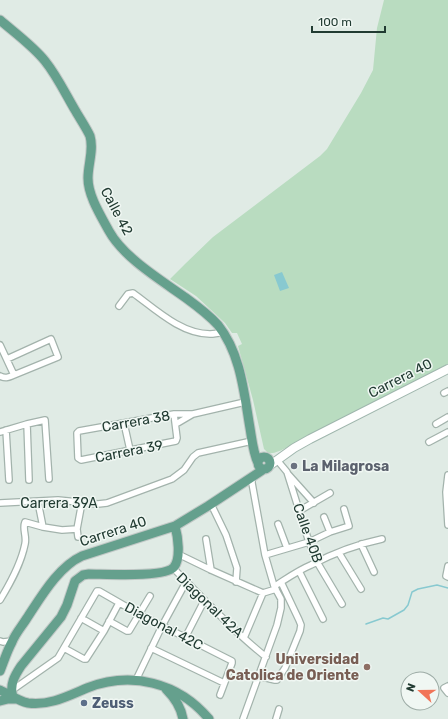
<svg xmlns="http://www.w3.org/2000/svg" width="448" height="719" font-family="Rubik,sans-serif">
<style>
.green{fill:#b9dcc0}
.water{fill:#88c9d0}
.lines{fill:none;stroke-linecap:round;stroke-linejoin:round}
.stream{stroke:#88c9d0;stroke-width:1.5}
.street-casing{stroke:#a3b3ac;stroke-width:8}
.secondary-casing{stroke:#9fb6ad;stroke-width:10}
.primary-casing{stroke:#c1c8c6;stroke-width:11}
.street{stroke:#fff;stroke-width:5.5}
.secondary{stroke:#fff;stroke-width:8}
.primary{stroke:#65a08d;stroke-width:9}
.worship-dot{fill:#6b7280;stroke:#f0f7f3;stroke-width:1.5}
.education-dot{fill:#8d6e63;stroke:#f0f7f3;stroke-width:1.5}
.service-dot{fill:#5c6f8a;stroke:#f0f7f3;stroke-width:1.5}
.labels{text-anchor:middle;stroke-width:3;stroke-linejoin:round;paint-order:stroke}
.street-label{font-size:14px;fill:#213b32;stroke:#f0f7f3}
.worship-label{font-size:14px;font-weight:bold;fill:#5b616d;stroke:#f0f7f3;text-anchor:start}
.education-label{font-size:14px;font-weight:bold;fill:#785e54;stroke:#f0f7f3;text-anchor:end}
.service-label{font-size:14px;font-weight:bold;fill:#4e5e75;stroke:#f0f7f3;text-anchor:start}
</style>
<rect width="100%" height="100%" fill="#e0ebe5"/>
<path class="green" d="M384,0h64v364l-145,74c-7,4 -26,17 -34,15 -2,-1 -3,-2 -5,-4l-11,-49 -15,-54 4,-2 -5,-11h-5l-7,-10 -29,-27 -26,-17 15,-15 28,-27 107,-81 7,-7 34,-56 12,-23 4,-42z"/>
<path class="water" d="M282,272l7,16 -9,3 -6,-16z"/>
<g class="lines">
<path class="stream" d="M366,624l17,-6 5,1 16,-9 4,-5 4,-13 6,-3 19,-4 11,3"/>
<defs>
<path id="street" d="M119,306l9,-12 5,-1c22,16 48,41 77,41 4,0 9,-1 13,-2
M0,345l14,30
M0,376c6,3 9,1 14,-1l44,-18 -7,-18 -44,20
M444,393l4,-2
M174,414l3,24 -1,3 -95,19 -3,-2 -1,-25 2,-2 95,-17h19l52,-12
M124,423l6,27
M27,424l2,56
M176,424l17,-10
M436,424l12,-7
M6,430l3,50
M0,432l27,-8 18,-4 4,59
M429,442l19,-10
M277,460l10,12 22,70 8,20 25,42
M288,474l26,29
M448,475l-2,17 2,33
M38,502l5,25
M0,503l58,-3 40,4 9,-1 65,-24 12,-9 9,-13 5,-4 54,-12
M211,504l15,31 11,33 -1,14
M299,511l31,-18
M324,517l6,15
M278,524l9,24
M78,537l-1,-8 5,-27
M206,539l5,31
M361,544l13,28
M339,553l22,36
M178,554l33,16 52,23 13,-4
M265,555l44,-13 21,-10 19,-6 -5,-17
M448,566l-2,10 2,1
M173,568c30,30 59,62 93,89
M299,571l24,48
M278,584c11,-7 21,-14 33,-19 21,-11 47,-21 71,-26
M0,600c11,-18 21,-36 25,-56 2,-8 -3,-15 0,-22l18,5 19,3 15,-1
M81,618l23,13
M109,621l18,10h2l21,-35
M185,638l19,-37
M244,638l19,-45
M0,641l3,1 9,-1
M64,648l20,11h2l18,-28 15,-28
M151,648l73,35
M258,676l17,4h2l8,-12 15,-37 1,-6 -2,-5 -18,-38
M136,680l26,-54 24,-44
M448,686l-4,2 4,5
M11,691l47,-33 39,-67h2l40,23 93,47v2l-12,32
M243,719l34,-94 4,-17v-9l-7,-13 -9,-31 -13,-72v-6
M276,719l3,-10"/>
<path id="secondary" d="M269,466l25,-18 16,-9 138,-70"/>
<path id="primary" d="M0,20c15,13 33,26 45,41 12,15 20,32 30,49 4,7 12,19 15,26 4,14 -2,28 -2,42 0,18 13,38 21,53 15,27 52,49 77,67 11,8 23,17 32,27 23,29 26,68 32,103 2,12 3,24 8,35
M258 463a6 6 0 1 1 12 0a6 6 0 1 1-12 0Z
M0,671c4,-10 7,-20 12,-29 3,-8 10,-16 15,-24 14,-21 31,-51 55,-62l93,-30 33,-20 56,-37
M166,689c8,8 15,18 17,30
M0,690c9,4 18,11 28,13 21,3 40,-7 59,-15 44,-17 91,-6 122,31
M13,697c-4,-12 2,-22 8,-31l40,-49 6,-12 8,-24 8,-6 6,-1c15,0 76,4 85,-7 7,-9 4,-30 1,-41
M0,701l8,-2h9"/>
</defs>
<use href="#street" class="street-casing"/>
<use href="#secondary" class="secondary-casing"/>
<use href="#primary" class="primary-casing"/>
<use href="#street" class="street"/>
<use href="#secondary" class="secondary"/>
<use href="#primary" class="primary"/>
</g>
<circle class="worship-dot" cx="294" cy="466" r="4"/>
<circle class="education-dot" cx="367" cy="667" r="4"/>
<circle class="service-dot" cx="84" cy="703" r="4"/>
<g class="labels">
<g class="street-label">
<text transform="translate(117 211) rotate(62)" y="5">Calle 42</text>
<text transform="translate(400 378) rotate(-27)" y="5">Carrera 40</text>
<text transform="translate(136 421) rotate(-10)" y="5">Carrera 38</text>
<text transform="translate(129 451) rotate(-11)" y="5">Carrera 39</text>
<text x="59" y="508">Carrera 39A</text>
<text transform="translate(113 531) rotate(-18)" y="5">Carrera 40</text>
<text transform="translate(308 533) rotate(70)" y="5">Calle 40B</text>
<text transform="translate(210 605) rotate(44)" y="5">Diagonal 42A</text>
<text transform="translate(164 626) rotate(28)" y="5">Diagonal 42C</text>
</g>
<g class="worship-label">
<text x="302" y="471">La Milagrosa</text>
</g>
<g class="education-label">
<text x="359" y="664">Universidad<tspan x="359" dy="16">Catolica de Oriente</tspan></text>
</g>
<g class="service-label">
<text x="92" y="708">Zeuss</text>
</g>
</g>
<g transform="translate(420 691) rotate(291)"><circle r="19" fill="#f0f7f3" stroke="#9daca6"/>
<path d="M0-3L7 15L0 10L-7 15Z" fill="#f17458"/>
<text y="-6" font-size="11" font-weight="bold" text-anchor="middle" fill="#213b32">N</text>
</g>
<path d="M312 26v6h73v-6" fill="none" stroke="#213b32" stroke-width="2"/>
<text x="318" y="26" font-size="12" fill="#213b32" stroke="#f0f7f3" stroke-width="3" paint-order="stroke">100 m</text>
</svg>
